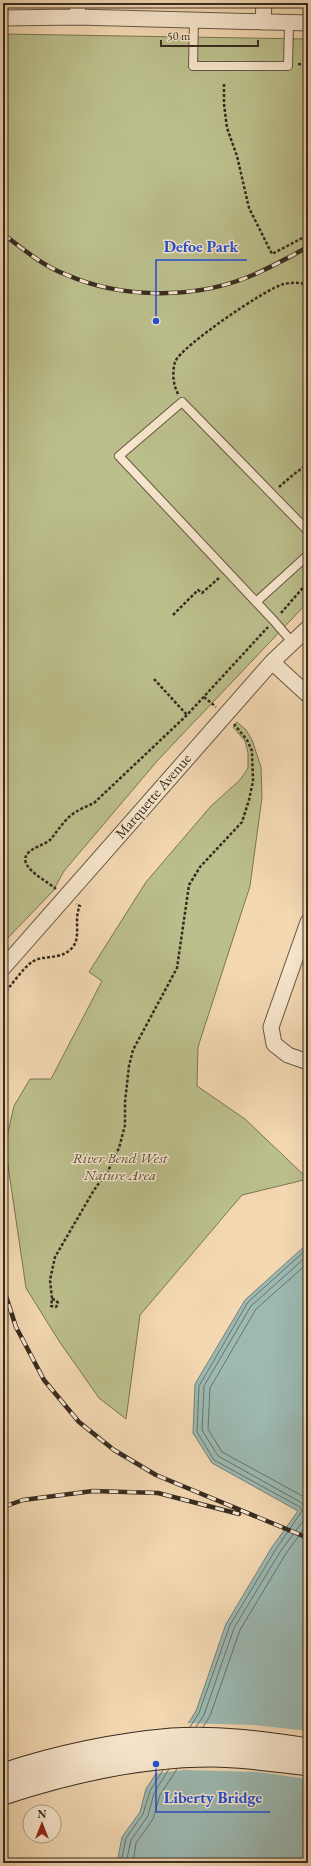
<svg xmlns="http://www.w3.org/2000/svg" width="311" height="1866" font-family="'EB Garamond',serif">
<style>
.green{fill:#bbbf8c;stroke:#797556}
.water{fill:#9cb9b2;stroke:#748078}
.pier{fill:#f3d8b2}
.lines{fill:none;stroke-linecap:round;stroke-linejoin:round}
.shore{stroke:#6a7269;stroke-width:1}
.service-casing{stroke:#665644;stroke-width:10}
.minor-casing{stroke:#665644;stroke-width:17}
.secondary-casing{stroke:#372b20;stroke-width:23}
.path{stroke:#372b20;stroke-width:2.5;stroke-dasharray:3 2;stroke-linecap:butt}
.service{stroke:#f7e6cd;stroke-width:8}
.minor{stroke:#f7e6cd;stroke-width:15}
.secondary{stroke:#f7e6cd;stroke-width:21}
.rail-casing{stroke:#372b20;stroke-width:4.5}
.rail{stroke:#f7e6cd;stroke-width:3;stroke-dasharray:9;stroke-linecap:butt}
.labels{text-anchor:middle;stroke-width:3;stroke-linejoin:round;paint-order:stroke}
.street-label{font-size:15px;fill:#372b20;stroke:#f7e6cd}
.park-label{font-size:15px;font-style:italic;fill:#58503b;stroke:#f7e6cd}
.leader{fill:none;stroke:#1d4ed8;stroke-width:1.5}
.callout-dot{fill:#1d4ed8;stroke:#f7e6cd;stroke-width:1.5}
.callout-label{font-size:16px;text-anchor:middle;font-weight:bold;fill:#1d4ed8;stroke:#f7e6cd;stroke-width:3;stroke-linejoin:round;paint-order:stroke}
</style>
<rect width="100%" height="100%" fill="#f3d8b2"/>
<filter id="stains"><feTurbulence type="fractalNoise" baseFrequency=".005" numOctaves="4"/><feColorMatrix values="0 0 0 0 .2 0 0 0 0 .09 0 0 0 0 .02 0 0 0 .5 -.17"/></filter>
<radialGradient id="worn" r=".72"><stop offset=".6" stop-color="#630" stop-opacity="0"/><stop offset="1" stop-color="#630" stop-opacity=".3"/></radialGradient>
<path class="green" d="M3,34l305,5v563l-150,158 -94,111 -11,20 -50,52z
M237,722l9,8 6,10 9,27 1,30 -12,89 -52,161 -1,39 48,33 63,60 -66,16 -102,120 -14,104 -27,-21 -40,-57 -33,-53 -21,-143 9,-39 16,-27h21l51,-98 -13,-9 57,-90 65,-76 29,-26 8,-12v-15l-3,-12 -12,-14z"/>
<path class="water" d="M308,1243v620h-191l5,-26 18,-25 6,-23 50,-78 30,-87 46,-77 26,-36 -86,-48 -19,-30 2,-49 50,-84z"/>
<path class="pier" d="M185,1723l69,2 54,6v48l-50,-7 -74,-2 -31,4z"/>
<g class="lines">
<path class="shore" d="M308,1263l-52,46 -46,79 -2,41 14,23 86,47
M190,1727l9,-14 31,-88 46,-76 26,-38 -2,-4 -86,-47 -17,-28 2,-46 49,-84 60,-54
M196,1727l8,-12 30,-87 46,-76 26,-35 1,-6 -5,-8 -84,-47 -16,-26 2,-44 47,-80 57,-51
M203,1727l7,-11 30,-86 45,-75 23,-32
M121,1863l5,-25 17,-24 7,-23 13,-21
M126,1863l5,-23 17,-24 6,-23 15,-24
M133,1863l3,-20 17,-24 7,-24 17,-26"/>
<defs>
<path id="service" d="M194,20l-1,46h95l1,-43
M256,602l52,-47
M292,642l-18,-21 -155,-165 63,-54 126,129"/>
<path id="minor" d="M77,17l1,-14
M3,18l74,-1 231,6
M263,22l1,-19
M272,662l36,33
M308,922l-37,105 3,17 14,11 20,7
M3,968l269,-306 36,-34"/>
<path id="secondary" d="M3,1774c55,-18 111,-30 169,-35 45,-3 91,3 136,10
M3,1794c67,-22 137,-38 208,-38 32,0 65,5 97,9"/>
</defs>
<use href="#service" class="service-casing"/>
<use href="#minor" class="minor-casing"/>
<use href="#secondary" class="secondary-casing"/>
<path class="path" d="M298,64l10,1
M224,84v20l3,24 10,28 12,52 23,46 36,-19
M178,394c-5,-10 -6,-21 -3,-32 5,-15 93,-75 109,-78 8,-2 16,-1 24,0
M279,487l15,-13 14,-10
M281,613l27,-31
M173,615l25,-25 4,3 18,-16
M154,679l33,36
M204,697l12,10
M56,889c-8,-7 -26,-16 -30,-26 -5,-13 17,-17 24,-23 6,-7 11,-15 18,-22 7,-7 17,-11 26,-15l93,-88 81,-88
M3,995c7,-8 20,-27 29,-33 11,-8 28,-1 40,-14 10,-11 1,-29 8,-42l-4,-2
M52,1299l4,1 2,3 -2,4 -5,-1 1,-7 -2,-19 5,-23 39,-67 14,-19 11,-23 6,-23v-23l4,-36 4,-16 44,-82 12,-83 11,-18 42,-45 7,-22 4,-19 -1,-30 -5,-11 -13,-16"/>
<use href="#service" class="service"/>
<use href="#minor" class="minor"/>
<use href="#secondary" class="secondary"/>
<defs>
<path id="rail" d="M3,234c20,15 40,32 64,41 53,23 122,24 176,4 22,-8 44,-21 65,-32
M3,1287l13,40 28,53 35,42 35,28 42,25 152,63
M3,1507l20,-7 70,-9 65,2 81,21"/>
</defs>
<use href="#rail" class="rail-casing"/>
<use href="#rail" class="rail"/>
</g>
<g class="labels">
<g class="street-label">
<text transform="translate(153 796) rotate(-49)" y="5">Marquette Avenue</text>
</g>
<g class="park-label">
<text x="120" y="1163">River Bend West<tspan x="120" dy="17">Nature Area</tspan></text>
</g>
</g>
<path class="leader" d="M156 321L156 260H247M156 1764L156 1812H270"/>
<g class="callout-dot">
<circle cx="156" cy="321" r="4"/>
<circle cx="156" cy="1764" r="4"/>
</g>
<g class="callout-label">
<text x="201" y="252">Defoe Park</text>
<text x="213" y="1803">Liberty Bridge</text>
</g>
<rect width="311" height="1866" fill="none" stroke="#f3d8b2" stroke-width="16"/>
<rect x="4" y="4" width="303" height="1858" fill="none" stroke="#372b20" stroke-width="2"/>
<rect x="8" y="8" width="295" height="1850" fill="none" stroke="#372b20"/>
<g transform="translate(42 1824)"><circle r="19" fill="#f7e6cd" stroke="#aa9b88"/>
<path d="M0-3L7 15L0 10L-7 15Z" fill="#8f2418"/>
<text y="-6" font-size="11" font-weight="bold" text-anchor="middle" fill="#372b20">N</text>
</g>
<path d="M161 40v6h97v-6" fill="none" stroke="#372b20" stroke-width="2"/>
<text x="167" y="40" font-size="12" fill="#372b20" stroke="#f7e6cd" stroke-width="3" paint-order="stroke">50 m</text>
<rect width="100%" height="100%" filter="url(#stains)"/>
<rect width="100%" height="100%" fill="url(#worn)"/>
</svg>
